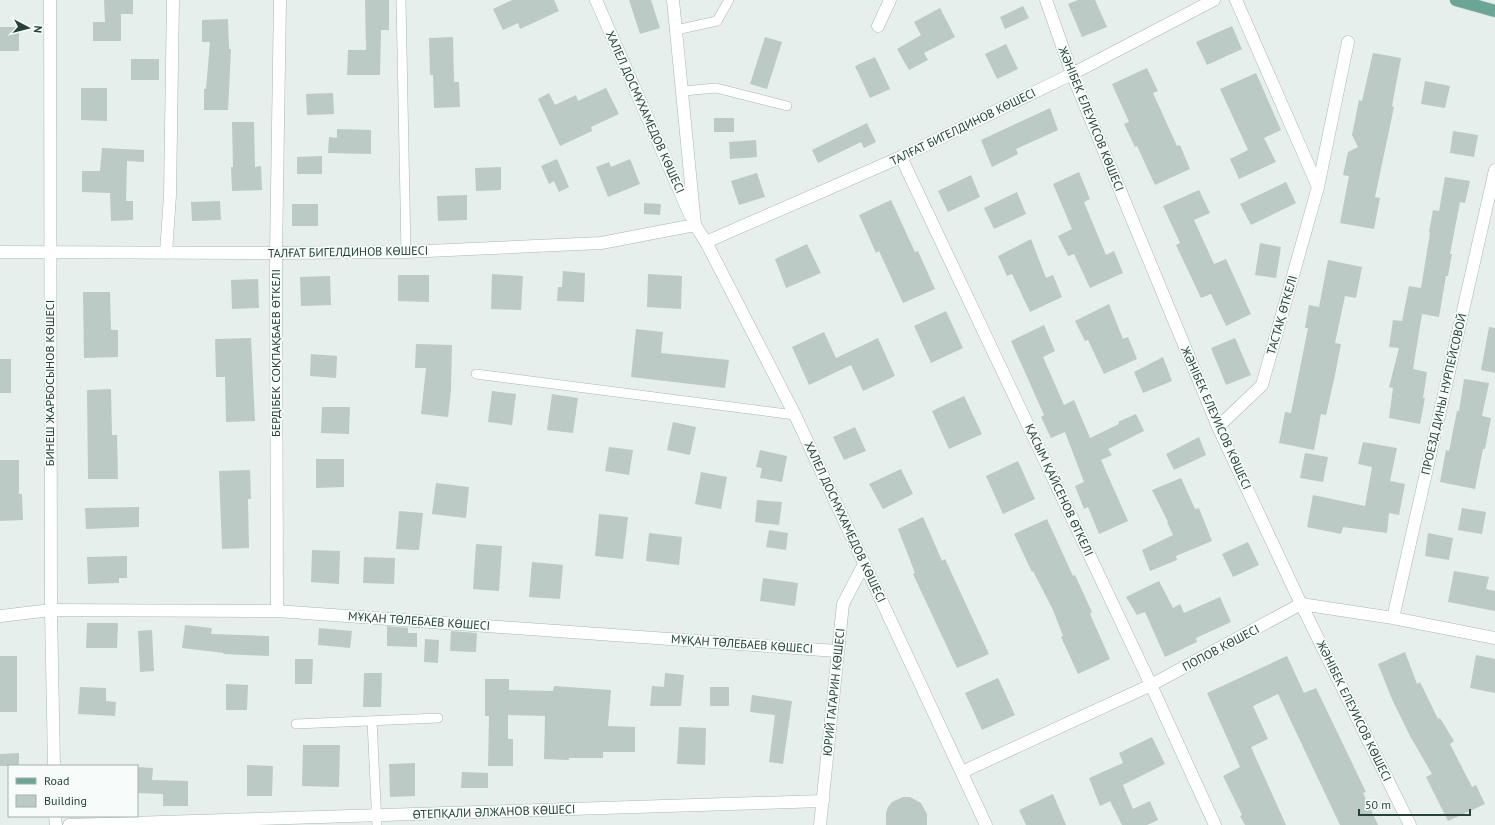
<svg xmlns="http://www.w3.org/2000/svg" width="1495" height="825" font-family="'PT Sans',sans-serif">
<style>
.building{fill:#bbcac4}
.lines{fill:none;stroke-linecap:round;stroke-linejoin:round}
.lane-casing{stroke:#a8b8b2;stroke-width:10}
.street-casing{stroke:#a8b8b2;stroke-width:13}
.secondary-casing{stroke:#a4bbb3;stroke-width:13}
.primary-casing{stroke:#c2cac8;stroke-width:13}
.lane{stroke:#fff;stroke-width:9}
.street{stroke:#fff;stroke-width:12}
.secondary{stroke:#fff;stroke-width:12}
.primary{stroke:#6aa596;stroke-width:12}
.labels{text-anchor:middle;stroke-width:3.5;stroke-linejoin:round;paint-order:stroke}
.street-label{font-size:12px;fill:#24423a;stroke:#f7fbf9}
</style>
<rect width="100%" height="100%" fill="#e6efeb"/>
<path class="building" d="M104,0h29v14h-12v27h-28v-19h12z
M365,0h24v30h-8l-1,45h-33l1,-25h18z
M512,0h42l5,11 -39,18 -2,-6 -15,7 -10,-21z
M629,0h22l9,28 -20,6z
M1078,0h17l12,27 -25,10 -14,-33z
M1023,6l6,12 -24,11 -5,-12z
M940,8l15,29 -31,16 4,7 -19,10 -12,-21 24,-14 -7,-13z
M228,19l1,30h2l-3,61h-24v-21h2l4,-47h-8v-22z
M1232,26l10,23 -35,16 -11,-23z
M0,27h19v24h-19z
M453,37l1,45h5l1,25 -26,1 -1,-33h-3l-1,-37z
M765,37l17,5 -15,47 -17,-5z
M1006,44l12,25 -21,10 -12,-25z
M1373,53l28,5 -9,48 2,1 -19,90 5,1 -6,31 -34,-6 9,-47 -6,-1 5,-23 10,-5 -6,-12 7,-35 3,1z
M875,57l15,32 -20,9 -15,-32z
M131,59h28v21h-28z
M1147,68l11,23 -5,2 24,53 3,-1 10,24 -35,16 -18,-39 -2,1 -11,-23 5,-2 -17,-38z
M1256,73l25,57 -17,8 12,24 -37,17 -9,-20 18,-9 -28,-61z
M1425,81l25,5 -5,22 -24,-4z
M81,88h26v33l-26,-1z
M606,88l13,26 -28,13 1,4 -32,15 -22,-47 11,-6 6,12 21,-10 2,6z
M333,93l1,21 -27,1 -1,-21z
M1050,108l8,22 -42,19 2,5 -26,13 -11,-27z
M714,118h20v14h-20z
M232,122h22l1,45 6,-1 1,24 -30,1 -1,-24h2z
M867,123l9,19 -12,6 -3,-6 -43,21 -6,-13z
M337,129l34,1v24l-43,-1 1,-16 8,1z
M1453,131l25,4 -4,22 -24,-4z
M756,140l1,17 -27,2 -1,-17z
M102,148l42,2v12l-17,-1 -1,40h7v19l-22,1 -1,-28 -28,-1v-21h18z
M322,156v18h-25v-17z
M557,159l12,28 -10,5 -5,-11 -5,3 -8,-18z
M630,159l10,25 -32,13 -12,-30 13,-5 2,5z
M501,167v23l-25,1 -1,-23z
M1079,172l11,27 -6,3 22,53 8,-4 9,22 -33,15 -16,-34 -6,2 -10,-20 14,-7 -19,-45z
M757,173l8,24 -26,8 -8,-24z
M971,175l9,22 -32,15 -10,-21z
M1445,177l25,4 -5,22 -5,-1 -10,52h2l-4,22h-2l-7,41 -17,-3 -9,55 14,3 -4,26h2l-5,26 -31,-6 4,-30 -4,-1 10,-39 -10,-1 4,-27 9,1 7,-35 12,2 9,-55 -1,-1 4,-22 6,1z
M1286,182l10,21 -45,22 -11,-21z
M1199,190l11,23 -16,7 20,44 12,-5 25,55 -25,12 -15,-32 -10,4 -25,-53 4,-2 -17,-37z
M1017,192l9,22 -32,15 -10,-21z
M467,195v25l-29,1 -1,-25z
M891,200l24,52 3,-1 17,38 -32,14 -24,-52 -3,2 -17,-38z
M220,201l1,19 -29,1 -1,-19z
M644,203l17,1 -1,11 -16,-1z
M292,204h26v22h-26z
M1031,239l15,39 7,-3 9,22 -32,15 -18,-38 -5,2 -9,-20z
M1260,243l21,4 -5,31 -21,-3z
M807,244l14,29 -35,15 -11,-29z
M1328,260l34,7 -6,31 -11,-2 -10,47 6,1 -6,31 -9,40 -5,-1 -7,36 -35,-7 6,-31 6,1 17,-85h-3l4,-23 10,2z
M563,271l22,2 -1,29 -27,-1 1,-14h4z
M492,274l31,2 -2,34 -30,-1z
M648,274l34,2 -1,33 -34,-2z
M398,275h31v27l-31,-1z
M330,276l1,29 -30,1 -1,-29z
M258,279l1,29 -27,1 -1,-29z
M83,292h27l1,38h7v27l-34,1z
M1109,304l14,35 5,-2 9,22 -33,15 -16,-34 -3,1 -10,-20z
M946,311l17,37 -32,15 -17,-37z
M1044,325l11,26 -12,6 21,48 10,-5 16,38 29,-14 -1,-2 18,-8 8,17 -36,18 4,6 -11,5 27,61 -29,13 -11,-27 -4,2 -9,-23 9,-4 -19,-50 -14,6 -10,-21 3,-2 -33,-74z
M1489,327l6,1v45l-14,-3z
M636,329l27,3 -2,21 68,7 -4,28 -94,-11z
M824,332l12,26 42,-20 17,38 -32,15 -12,-26 -42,20 -17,-38z
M251,338l4,83 -29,1 -1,-45h-9l-1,-38z
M1235,338l16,37 -25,10 -15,-37z
M416,344l36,1 -1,45 -3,27 -27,-3 5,-46h-11z
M311,354l26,2 -1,22 -26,-2z
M1163,357l9,24 -29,12 -9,-21z
M0,359h11v34h-11z
M1464,379l25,4 -7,33 9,2 -6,31h-2l-8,40 -35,-7 6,-32 3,1 8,-40h2z
M111,389l1,46h5l1,44h-30l-1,-89z
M492,391l24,3 -4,31 -24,-3z
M552,394l26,4 -5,35 -26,-3z
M964,396l18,38 -33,15 -17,-38z
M322,407h28l-1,27 -28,-1z
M673,422l23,5 -6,28 -23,-5z
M855,427l11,24 -22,9 -11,-23z
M1199,437l7,18 -32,15 -8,-16z
M1363,442l34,6 -7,33 15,3 -6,31 -10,-2 -2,20 -44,-6 -2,7 -34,-7 6,-32 52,11 7,-39 -14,-3z
M609,447l24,3 -4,25 -24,-4z
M760,450l27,6 -5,26 -22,-4 2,-10 -6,-1z
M1305,453l23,4 -5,25 -23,-4z
M316,459h28v28l-28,1z
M0,460h19v34h3l1,26 -23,1z
M1018,461l17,38 -32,15 -17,-38z
M901,469l12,25 -30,15 -14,-25z
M250,470l1,29h-3l1,49 -27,1 -3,-78z
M701,472l26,5 -6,32 -26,-5z
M1181,478l14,31 4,-1 13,33 -36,15 1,4 -27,11 -8,-21 31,-15 -6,-13h1l-16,-32z
M436,483l33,4 -3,31 -34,-4z
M757,500l25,2 -3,23 -24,-3z
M139,507v20l-53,2 -1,-21z
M1462,508l24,4 -4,22 -24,-4z
M399,511l24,2 -4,37 -23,-1z
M599,514l29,3 -5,42 -28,-3z
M923,517l19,44 3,-2 44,95 -32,14 -44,-94 2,-1 -17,-44z
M1047,519l26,57 2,-1 17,37 -2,2 20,45 -32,15 -17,-37 2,-1 -10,-26 -20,-39 -1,1 -18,-38z
M769,530l19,3 -2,17 -20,-3z
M649,533l33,4 -3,28 -33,-4z
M1428,533l25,5 -4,22 -24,-4z
M1248,542l11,23 -26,12 -11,-23z
M476,544l26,2 -3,45 -26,-2z
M312,550l28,1 -1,33 -28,-2z
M127,556v22h-8v5l-31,1 -1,-27z
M364,557l31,1 -1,26 -31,-1z
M532,562l31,3 -3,34 -31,-2z
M1454,571l35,6 -3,12 9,2v20l-47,-9z
M763,578l35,5 -3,23 -35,-5z
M1159,581l14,27 7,-4 4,9 36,-16 11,25 -35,16 1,4 -32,15 -20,-45 -8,3 -11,-18z
M87,623h31l-1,25h-31z
M185,625l27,3 -1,6 58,2v20l-46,-2 1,-1 -42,-5z
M387,626l21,2v5h9v14l-30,-1z
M319,628l33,3 -2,17 -32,-3z
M152,630l2,41 -14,1 -2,-41z
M451,631l26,2 -1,19 -26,-1z
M425,639l14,1 -1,23 -14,-1z
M1405,652l12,32 3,-2 18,37 2,-1 14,23 -4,3 22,43 4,-2 9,19 -37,17 -22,-44 6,-3 -22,-38 -19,-39 -13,-33z
M1476,655l19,4v34l-25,-5z
M0,656h17v56h-17z
M1287,656l17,37 12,-5 50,104 -3,1 15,32h-38l-62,-131 -25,12 15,33 -17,8 35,78h-41l-5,-9 2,-1 -19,-39 17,-9 -33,-74z
M295,659h18l-1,25h-17z
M364,673h18l-1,34h-18z
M665,673l19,2 -3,31h-31l2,-20 12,1z
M998,678l17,37 -33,15 -17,-37z
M485,679h24v11l44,1 1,-5 57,4 -3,36 27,1v25h-32v6h-34v2l-25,-1 1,-43 -37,-1v24h5v27h-25l1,-50h-4z
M226,684l22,1 -1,25h-21z
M80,687l26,1v13l10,1 -1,14 -37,-2z
M710,687h19v19h-19z
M752,695l40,6 -9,63 -14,-2 6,-47 -25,-3z
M679,727l27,1 -1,37 -28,-1z
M1152,737l13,27 -42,21 10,24 17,-8 8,19 -11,5h-25l-12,-24 -10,5 -11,-28 34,-15 -4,-10z
M303,745h37l-1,42 -37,-1z
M19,753v13h-19v-12z
M415,763v33l-25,1 -1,-33z
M247,765l26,1 -1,30h-25z
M137,767l16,1 -1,12 36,1v25h-25v-12l-26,-1z
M462,772l26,1v15h-27z
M1053,794l13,31h-40l-7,-15z
M903,797h7l11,6 6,11v11h-41v-12l2,-6 4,-5z"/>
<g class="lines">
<defs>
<path id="lane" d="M401,0l5,252
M676,30l41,-9 12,-21
M683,91l33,-3 71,18
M476,374l319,41
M372,721l5,104
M296,724l142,-6"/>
<path id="street" d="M1046,0l26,74 146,353 83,177 109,221
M1236,0l82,187
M878,26l12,-26
M901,157l250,528 64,140
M706,242l195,-85 171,-83 142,-74
M0,252l276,1 130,-1 195,-9 94,-18
M166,253l4,-58 3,-195
M1218,427l44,-42 56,-198 30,-145
M277,611l-1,-358 4,-253
M0,616l51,-6 226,1 560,40
M1393,618l102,-448
M962,772l189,-87 150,-81 92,14 102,20
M69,825l754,-24"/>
<path id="secondary" d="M50,0l1,610 3,156
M596,0l94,215
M673,0l22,225 11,17 89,173 191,410
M55,816l1,9
M820,825l23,-221 21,-40"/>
<path id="primary" d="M1456,0l39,11"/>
</defs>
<use href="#lane" class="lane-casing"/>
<use href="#street" class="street-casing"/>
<use href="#secondary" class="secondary-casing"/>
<use href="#primary" class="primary-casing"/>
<use href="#lane" class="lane"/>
<use href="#street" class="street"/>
<use href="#secondary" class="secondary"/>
<use href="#primary" class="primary"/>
</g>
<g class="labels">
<g class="street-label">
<text transform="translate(645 112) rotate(66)" y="4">ХАЛЕЛ ДОСМҰХАМЕДОВ КӨШЕСІ</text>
<text transform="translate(1091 119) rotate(68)" y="4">ЖӘНІБЕК ЕЛЕУИСОВ КӨШЕСІ</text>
<text transform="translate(963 127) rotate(-26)" y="4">ТАЛҒАТ БИГЕЛДИНОВ КӨШЕСІ</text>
<text transform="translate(348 252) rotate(-1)" y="4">ТАЛҒАТ БИГЕЛДИНОВ КӨШЕСІ</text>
<text transform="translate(1282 315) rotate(-74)" y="4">ТАСТАҚ ӨТКЕЛІ</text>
<text transform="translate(276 353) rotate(-90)" y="4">БЕРДІБЕК СОҚПАҚБАЕВ ӨТКЕЛІ</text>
<text transform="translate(50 383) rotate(-90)" y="4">БИНЕШ ЖАРБОСЫНОВ КӨШЕСІ</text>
<text transform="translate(1444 394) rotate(-77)" y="4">ПРОЕЗД ДИНЫ НУРПЕЙСОВОЙ</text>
<text transform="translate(1216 418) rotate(66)" y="4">ЖӘНІБЕК ЕЛЕУИСОВ КӨШЕСІ</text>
<text transform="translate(1059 490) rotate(65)" y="4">ҚАСЫМ ҚАЙСЕНОВ ӨТКЕЛІ</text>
<text transform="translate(845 522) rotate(65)" y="4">ХАЛЕЛ ДОСМҰХАМЕДОВ КӨШЕСІ</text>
<text transform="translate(419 621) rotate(4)" y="4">МҰҚАН ТӨЛЕБАЕВ КӨШЕСІ</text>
<text transform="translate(742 644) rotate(4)" y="4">МҰҚАН ТӨЛЕБАЕВ КӨШЕСІ</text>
<text transform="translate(1221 648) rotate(-28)" y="4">ПОПОВ КӨШЕСІ</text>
<text transform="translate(834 692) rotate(-84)" y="4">ЮРИЙ ГАГАРИН КӨШЕСІ</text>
<text transform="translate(1354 711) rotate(64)" y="4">ЖӘНІБЕК ЕЛЕУИСОВ КӨШЕСІ</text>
<text transform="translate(494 812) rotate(-2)" y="4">ӨТЕПҚАЛИ ӘЛЖАНОВ КӨШЕСІ</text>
</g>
</g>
<rect x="8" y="765" width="130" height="52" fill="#f7fbf9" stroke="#a3b1ad"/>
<rect x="16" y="778" width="20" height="6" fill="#6aa596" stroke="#a3b1ad"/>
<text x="44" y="785" font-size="12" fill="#24423a">Road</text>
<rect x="16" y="795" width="20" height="12" fill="#bbcac4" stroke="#a3b1ad"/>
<text x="44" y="805" font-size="12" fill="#24423a">Building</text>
<g transform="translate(28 28) rotate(97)" stroke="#f7fbf9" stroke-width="3" paint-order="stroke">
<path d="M0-3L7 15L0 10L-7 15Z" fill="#24423a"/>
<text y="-6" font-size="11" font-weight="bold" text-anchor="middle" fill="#24423a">N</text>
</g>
<path d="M1359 809v6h111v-6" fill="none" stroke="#24423a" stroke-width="2"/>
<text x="1365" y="809" font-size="12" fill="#24423a" stroke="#f7fbf9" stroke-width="3" paint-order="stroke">50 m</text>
</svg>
